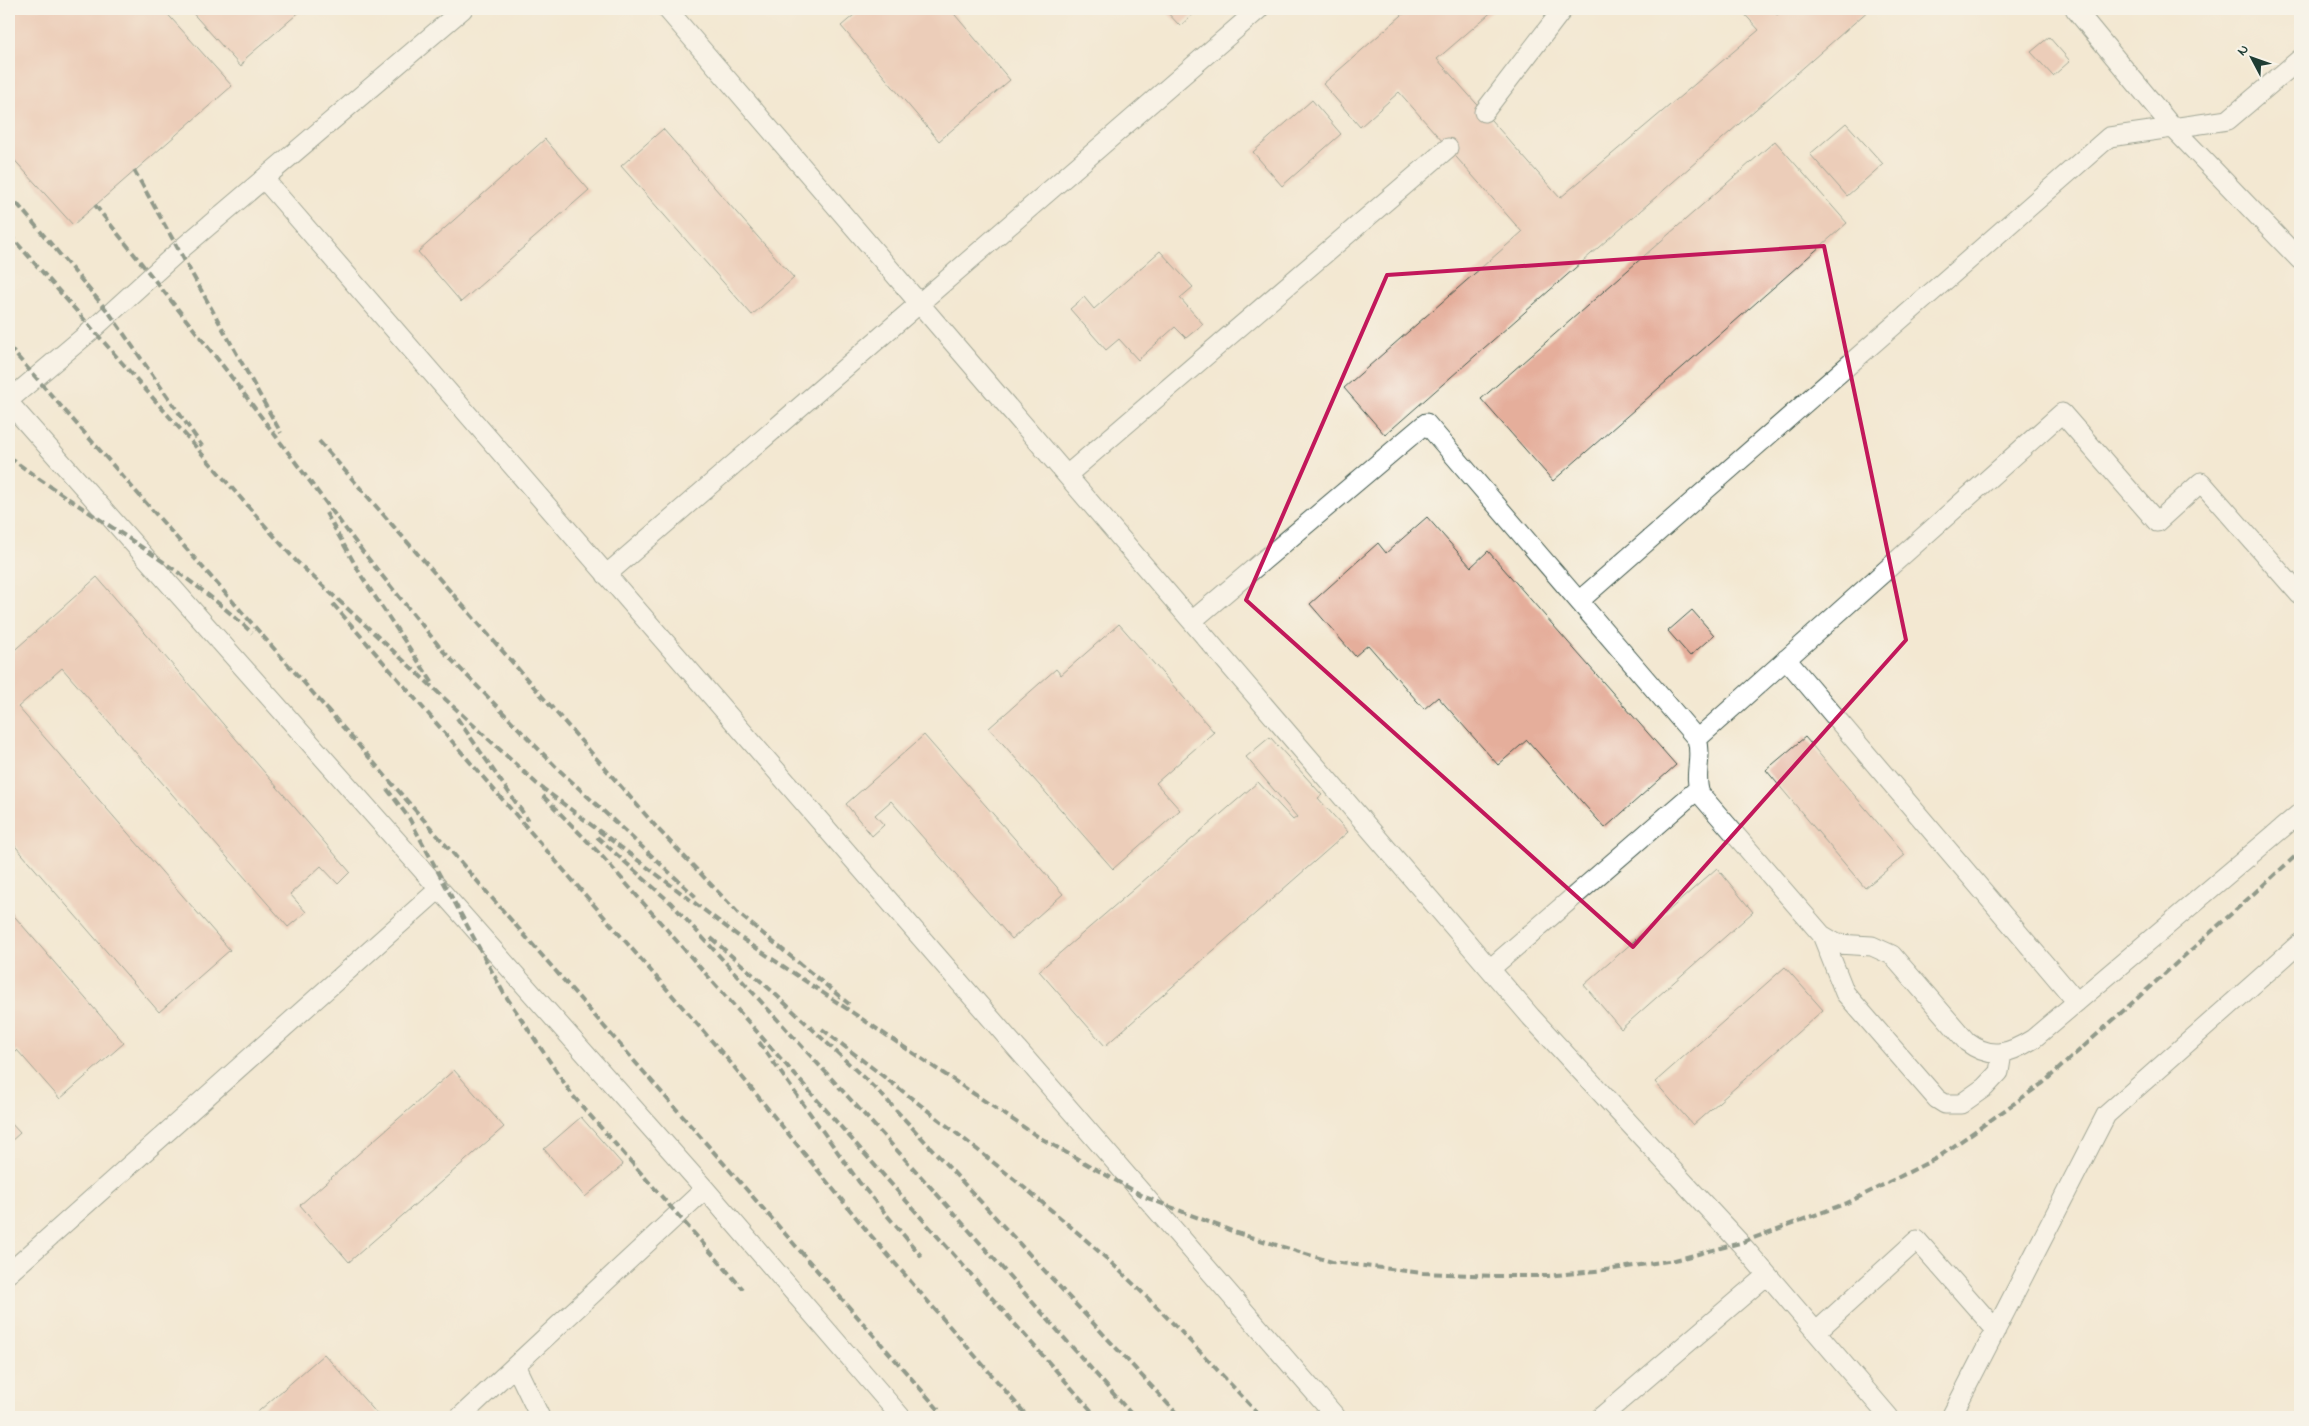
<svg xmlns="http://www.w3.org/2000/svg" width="2309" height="1426" font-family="'Indie Flower',sans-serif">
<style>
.building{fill:#e5ae9b}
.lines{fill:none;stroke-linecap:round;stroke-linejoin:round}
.lane-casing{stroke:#3f574c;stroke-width:21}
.lane{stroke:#fff;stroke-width:19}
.rail{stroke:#1f3d34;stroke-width:4;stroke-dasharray:8 4;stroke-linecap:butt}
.marked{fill:none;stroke:#c2185b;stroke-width:4;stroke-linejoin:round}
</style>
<rect width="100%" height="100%" fill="#f7f3e8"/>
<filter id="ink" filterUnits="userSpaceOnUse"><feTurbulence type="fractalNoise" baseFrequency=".02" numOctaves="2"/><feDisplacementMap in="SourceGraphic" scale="10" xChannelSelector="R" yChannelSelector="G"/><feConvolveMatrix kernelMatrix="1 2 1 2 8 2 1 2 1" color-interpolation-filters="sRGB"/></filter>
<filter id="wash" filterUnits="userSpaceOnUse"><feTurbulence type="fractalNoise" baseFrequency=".0096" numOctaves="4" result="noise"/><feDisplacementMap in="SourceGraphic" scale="20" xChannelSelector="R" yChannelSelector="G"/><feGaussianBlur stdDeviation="1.12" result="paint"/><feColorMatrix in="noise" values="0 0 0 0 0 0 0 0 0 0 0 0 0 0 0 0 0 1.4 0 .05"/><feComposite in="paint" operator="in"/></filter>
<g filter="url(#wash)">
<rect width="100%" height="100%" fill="#f3e8d2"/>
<g id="blocks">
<path class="building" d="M9,9h154l69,77 -159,139 -64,-71z
M189,9h114l-57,49 -5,9z
M861,9h89l60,71 -71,61 -98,-115z
M1164,9h35l-19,17z
M1409,9h86l-58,50 123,139 199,-168 -19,-21h31l6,6 7,-6h86l-485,426 -41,-47 178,-156 -123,-140 -39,35 -37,-43z
M2049,37l21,24 -17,15 -22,-24z
M1312,100l29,34 -59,52 -29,-34z
M1846,123l37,41 -36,32 -37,-42z
M663,129l131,149 -42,37 -131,-149z
M545,139l44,51 -128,112 -43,-50z
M1775,141l72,82 -294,258 -72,-82z
M1160,251l33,36 -13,11 23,26 -17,14 -11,-11 -37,33 -19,-21 -13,11 -36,-41 14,-12 10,12z
M1427,517l44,50 17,-16 188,214 -71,63 -78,-88 -29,25 -60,-68 -14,12 -56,-64 -13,11 -45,-52 68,-61 8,10z
M97,577l253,295 -12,12 -17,-18 -31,28 16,18 -18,15 -226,-259 -44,39 212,243 -71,62 -150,-173v-184z
M1692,610l22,25 -24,21 -22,-25z
M1119,624l95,108 -58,51 24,27 -67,59 -124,-141 67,-59 5,6z
M924,735l139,159 -51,45 -121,-138 -16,14 9,10 -12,11 -26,-32z
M1270,737l52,58 -4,3 30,34 -243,214 -66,-75 219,-189 35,38 4,-3 -51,-60z
M1805,737l100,118 -40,33 -99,-118z
M1717,868l36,44 -132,117 -37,-44z
M9,910l115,133 -64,56 -43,-49 -8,8z
M1785,967l38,43 -130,115 -38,-43z
M454,1070l50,57 -155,135 -49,-57z
M581,1117l42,48 -38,32 -41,-48z
M9,1121l11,12 -11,10z
M324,1354l56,63h-128z"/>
</g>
</g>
<g filter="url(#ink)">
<use href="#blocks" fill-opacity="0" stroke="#3f574c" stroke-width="1"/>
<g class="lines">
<defs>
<path id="lane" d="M667,9l864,1008 209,226 149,174
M2075,9l98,119 127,132
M1484,112l79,-103
M264,179l1072,1238
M9,400l83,-70 88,-80 283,-241
M9,403l696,786 196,228
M1067,475l381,-327
M606,575l653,-566
M1579,601l530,-464 119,-17 72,-61
M1192,621l234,-198 271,316c6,19 -4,35 3,55l122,141 15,9 35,2 20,9 75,87c24,18 42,12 66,-3l267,-226
M1786,659l291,343
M1697,739l365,-326 95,109 44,-40 99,113
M1822,935l23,58 92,106 8,5h16l24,-17 14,-15 3,-19
M1490,969l208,-180
M9,1273l430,-384
M1817,1331l100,-91 79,90
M516,1367l24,50
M460,1417l245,-228
M1601,1417l166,-142
M1951,1417l155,-302 194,-172"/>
</defs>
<use href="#lane" class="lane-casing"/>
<use href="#lane" class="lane"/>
<path class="rail" d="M134,170l147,263
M9,194l101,120 92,132
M95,205l128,161 140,186 80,99 114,117 139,129
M9,234l287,327 241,223 204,154 296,198 108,61 92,36 95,29 91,11 73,3h52l65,-7 62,-9 65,-17 107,-40 90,-45 106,-75 257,-231
M9,347l297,338 639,732
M319,441l339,388 81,85 110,90
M9,457c80,60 171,107 243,176
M326,513l36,64 72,108
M333,604l397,458 137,169 161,186
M457,718l71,102
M387,789l22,29 94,174 70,104 170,193
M543,796l57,58 497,563
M597,837l74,66 264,289 199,225
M711,938l61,53 110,104 298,322
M822,1029c84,65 169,129 249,198 68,58 130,125 190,190
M759,1042l100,140 63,75"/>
</g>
</g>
<path d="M0 0H2309V1426H0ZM1824,246l82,394 -273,307 -387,-347 141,-325z" fill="#f3e8d2" fill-opacity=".55" fill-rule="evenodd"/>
<path class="marked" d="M1824,246l82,394 -273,307 -387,-347 141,-325z"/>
<rect width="2309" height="1426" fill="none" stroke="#f7f3e8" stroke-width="30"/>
<g transform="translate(2252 58) rotate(311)" stroke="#f7f3e8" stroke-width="4" paint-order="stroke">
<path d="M0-4L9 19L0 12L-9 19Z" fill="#1f3d34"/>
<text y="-8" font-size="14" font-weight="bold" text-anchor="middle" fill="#1f3d34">N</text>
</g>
</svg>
